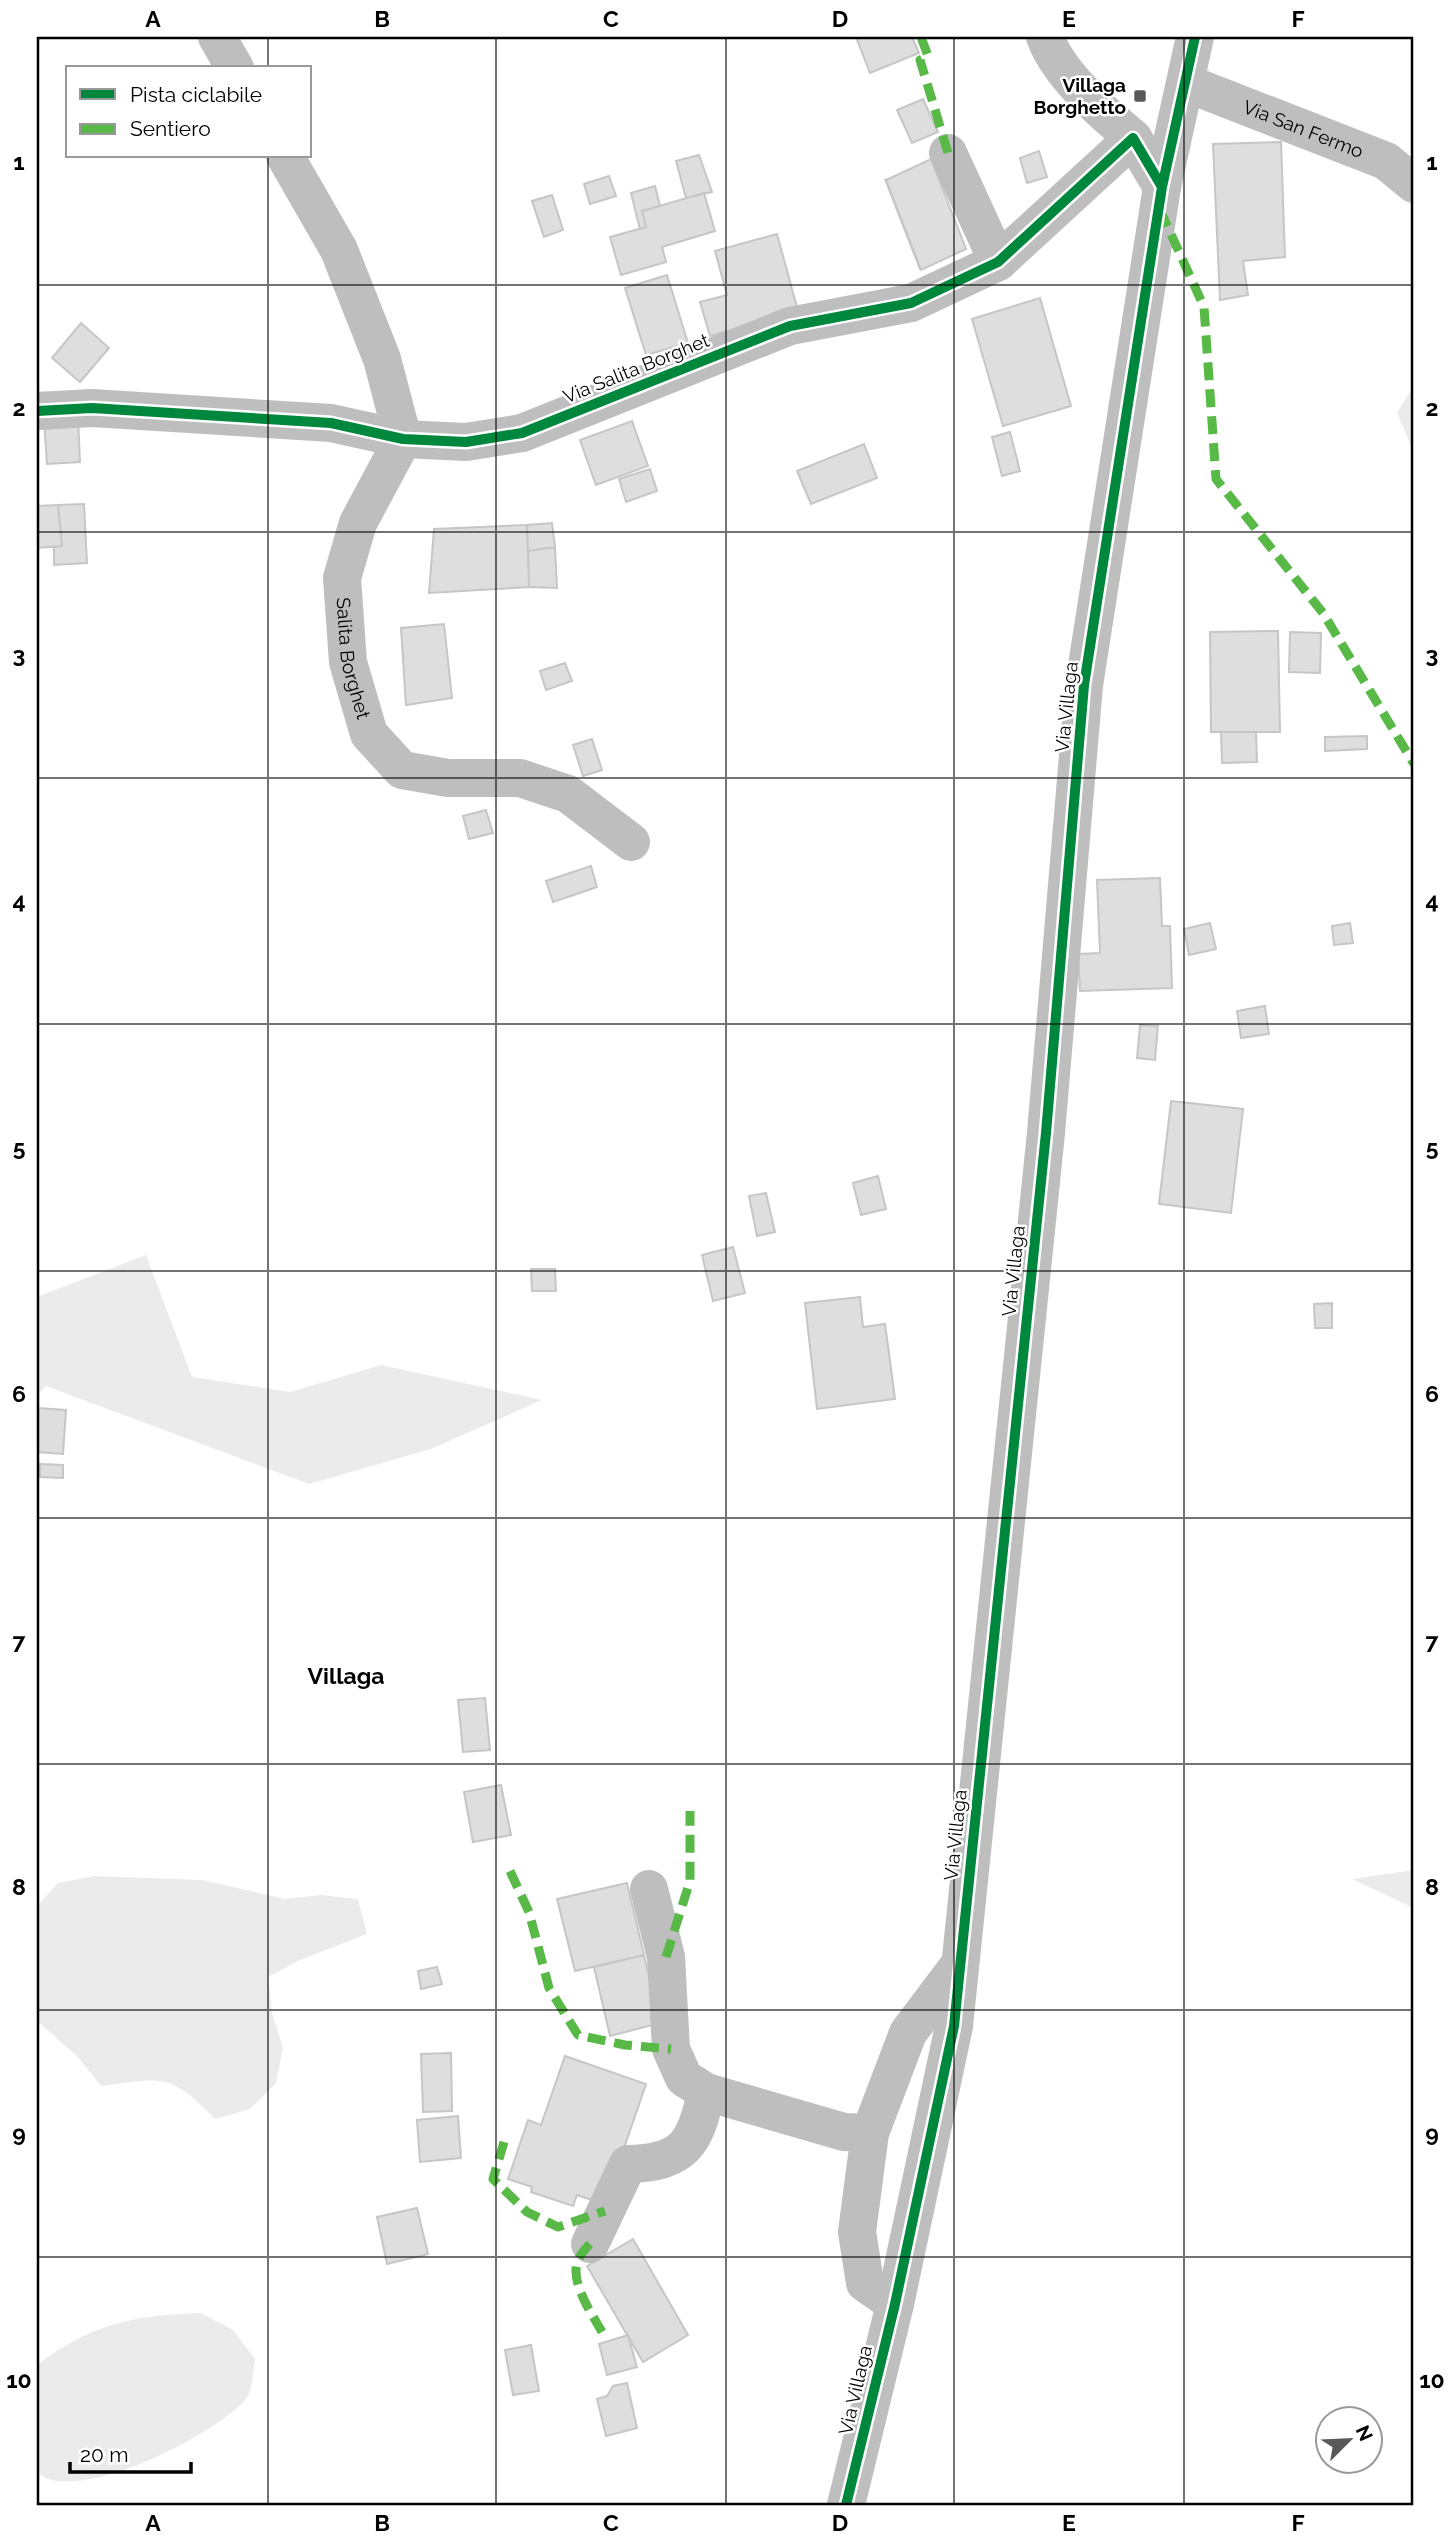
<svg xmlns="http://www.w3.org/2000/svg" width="1451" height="2542" font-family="Raleway,sans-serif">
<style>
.green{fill:#ebebeb}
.building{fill:#dedede;stroke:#c6c6c6;stroke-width:2}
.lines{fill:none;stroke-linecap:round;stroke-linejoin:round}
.minor{stroke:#bebebe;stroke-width:38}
.quiet{stroke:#58b947;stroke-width:9;stroke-dasharray:18 9;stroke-linecap:butt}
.cycleway-casing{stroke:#fff;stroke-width:15}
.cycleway{stroke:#00873e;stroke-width:10}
.grid{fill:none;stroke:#000;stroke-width:2;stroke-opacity:0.55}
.poi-dot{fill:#595959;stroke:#fff;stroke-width:2.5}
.labels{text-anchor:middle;stroke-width:5;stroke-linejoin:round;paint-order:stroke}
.poi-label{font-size:19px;font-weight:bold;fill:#000;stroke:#fff;text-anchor:end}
.street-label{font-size:19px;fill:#000;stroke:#fff}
.quarter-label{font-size:23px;font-weight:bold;fill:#000;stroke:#fff}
.neatline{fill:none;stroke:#000;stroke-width:2.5}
.grid-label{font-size:23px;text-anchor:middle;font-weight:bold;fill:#000}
</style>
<rect width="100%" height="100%" fill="#fff"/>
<path class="green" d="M1414,385v68l-17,-40z
M146,1255l46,122 98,15 91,-27 161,35 -111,49 -122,35 -263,-98 -9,10v-99z
M1414,1870v38l-62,-29z
M94,1876l108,4 83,19 36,-4 37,4 9,35 -67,26 -32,17 4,36 11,35 -7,35 -26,26 -35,10c-45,-47 -53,-41 -114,-33l-23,-29 -41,-36v-115l21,-23z
M201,2313l32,17 22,29c-2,10 -2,28 -7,37 -25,36 -174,112 -211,76v-107c53,-41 98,-50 164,-52z"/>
<path class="building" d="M856,37h56l7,16 -49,20z
M923,99l15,33 -26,11 -15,-33z
M1281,142l4,115 -42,4 5,34 -28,5 -7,-156z
M1039,151l8,26 -20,6 -7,-25z
M699,155l13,37 -26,6 -10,-37z
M931,159l35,90 -45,21 -35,-90z
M609,176l7,20 -26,8 -6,-20z
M885,179l1,1 35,90 -1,-1z
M655,186l5,20 -18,5 4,16 -6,2 -9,-36z
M704,193l11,38 -53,16 4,15 -45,13 -11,-38 36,-10 -4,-16z
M552,195l11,35 -19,7 -12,-36z
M777,234l21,77 -88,25 -10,-34 27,-7 -12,-44z
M667,275l21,68 -42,12 -21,-67z
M1040,298l31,108 -68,20 -31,-107z
M81,323l28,25 -29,34 -28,-24z
M78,417l2,45 -33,2 -3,-45z
M632,421l16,45 -52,19 -16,-45z
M1010,432l10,39 -18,5 -10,-39z
M864,444l13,34 -66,26 -14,-33z
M650,469l7,22 -31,11 -7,-23z
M84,504l3,59 -33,2v-18l8,-1 -4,-41z
M58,505l4,41 -25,2v-42z
M552,523l3,24 -27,4 -1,-26z
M527,525l2,62 -100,6 5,-64z
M555,547l2,41 -28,-1 -1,-36z
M444,624l8,74 -46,7 -5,-77z
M1278,631l2,101h-69l-1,-100z
M1290,632l31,1 -1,40 -31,-1z
M565,663l7,18 -26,9 -6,-19z
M1221,732h35l1,30 -35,1z
M1367,736v13l-42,2v-14z
M592,739l10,31 -19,6 -10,-31z
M486,810l7,23 -24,6 -6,-23z
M591,866l6,21 -44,15 -7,-21z
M1160,878l2,48h8l2,62 -92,3 -2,-37 22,-1 -3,-73z
M1210,923l6,26 -27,6 -5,-26z
M1350,923l3,20 -19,2 -2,-19z
M1265,1006l4,28 -28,4 -4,-27z
M1140,1025l18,1 -3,34 -18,-2z
M1171,1101l72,8 -12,104 -72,-9z
M878,1176l8,33 -25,6 -8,-32z
M766,1193l9,39 -18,4 -8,-40z
M733,1247l12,46 -32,8 -11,-46z
M531,1269h24l1,22h-24z
M860,1297l3,30 22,-3 10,75 -78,10 -12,-106z
M1332,1303v25h-17l-1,-24z
M37,1408l29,2 -3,44 -26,-2z
M40,1464l23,1v13l-23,-1z
M485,1698l5,52 -27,2 -5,-52z
M501,1785l10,50 -38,7 -9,-50z
M627,1883l17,72 -69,16 -18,-72z
M644,1955l16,68 -50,13 -16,-69z
M437,1967l5,17 -21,5 -3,-18z
M451,2053l1,58 -29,1 -2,-58z
M565,2056l81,28 -32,93 -19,24 -18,-6 -4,11 -42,-14 1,-5 -24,-8 20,-59 13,5z
M458,2116l3,42 -41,4 -3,-42z
M417,2208l11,46 -41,10 -10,-47z
M633,2239l55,96 -45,27 -56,-96z
M628,2335l9,32 -30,8 -8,-31z
M531,2345l8,46 -26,4 -8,-45z
M627,2383l10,45 -31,8 -9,-37 10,-3 6,-10z"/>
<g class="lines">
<g class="minor">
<path d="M217,37l18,31"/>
<path d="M1045,37c14,38 57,75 88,101"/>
<path id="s1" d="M1186,83l200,78 28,23"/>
<path d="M948,153l50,109"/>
<path id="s2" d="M285,156l54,94 43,109 21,80 -45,84 -16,55 6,84 21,72 33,36 46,8h72l48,16 63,48"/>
<path d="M37,411l55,-3 239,15 72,16 63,3 56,-9 268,-107 121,-23 87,-41 135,-124 29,49"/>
<path d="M649,1889l17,68 5,92 13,29 22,14 138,40 26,1"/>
<path d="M590,2244l38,-80c56,-1 68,-21 78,-72"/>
<path d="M895,2304l-30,-21 -8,-51 13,-99 38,-100 52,-69"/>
<path d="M846,2505l49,-201 59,-278 92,-893 38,-448 78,-498 33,-150"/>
</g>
<path class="quiet" d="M921,37l7,19 -8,4 28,93
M1160,210l44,97 12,172 107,134 91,151
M510,1871l19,41 20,76 29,47 47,10 46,4
M666,1957l24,-76v-70
M504,2142l-11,37 34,33 31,15 47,-16
M590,2244c-5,5 -11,12 -13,19 -6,21 15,51 25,69"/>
<defs>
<path id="cycleway" d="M37,411l55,-3 239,15 72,16 63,3 56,-9 268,-107 121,-23 87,-41 135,-124 29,49
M846,2505l49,-201 59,-278 92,-893 38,-448 78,-498 33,-150"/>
</defs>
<use href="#cycleway" class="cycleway-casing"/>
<use href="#cycleway" class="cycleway"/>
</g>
<path class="grid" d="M268,37v31M496,37v2468M726,37v2468M954,37v2468M1184,37v2468M268,156v2349M37,285h1377M37,532h1377M37,778h1377M37,1024h1377M37,1271h1377M37,1518h1377M37,1764h1377M37,2010h1377M37,2257h1377"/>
<rect class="poi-dot" x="1133" y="89" width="14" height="14" rx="3.5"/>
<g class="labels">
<g class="poi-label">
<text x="1126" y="92">Villaga<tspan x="1126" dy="22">Borghetto</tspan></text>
</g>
<g class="street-label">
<text dy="7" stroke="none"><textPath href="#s1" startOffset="126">Via San Fermo</textPath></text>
<text transform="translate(636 368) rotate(-22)" y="7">Via Salita Borghet</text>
<text dy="7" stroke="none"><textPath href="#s2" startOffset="542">Salita Borghet</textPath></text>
<text transform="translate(1066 707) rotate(-84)" y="7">Via Villaga</text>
<text transform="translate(1013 1271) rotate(-84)" y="7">Via Villaga</text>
<text transform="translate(955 1835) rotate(-84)" y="7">Via Villaga</text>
<text transform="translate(855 2390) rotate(-77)" y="7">Via Villaga</text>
</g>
<g class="quarter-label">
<text x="346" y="1684">Villaga</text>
</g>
</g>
<rect width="1451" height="2542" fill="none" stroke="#ffffff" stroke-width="77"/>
<rect x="66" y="66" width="245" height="91" fill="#ffffff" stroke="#999999" stroke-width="2"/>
<rect x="80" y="89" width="35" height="10" fill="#00873e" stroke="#999999" stroke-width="2"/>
<text x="130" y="102" font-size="21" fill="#000000">Pista ciclabile</text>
<rect x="80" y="124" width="35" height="10" fill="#58b947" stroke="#999999" stroke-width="2"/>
<text x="130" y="136" font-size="21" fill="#000000">Sentiero</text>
<g transform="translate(1349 2440) rotate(66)"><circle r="33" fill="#ffffff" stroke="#999999" stroke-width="2"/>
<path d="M0-5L12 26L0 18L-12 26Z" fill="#595959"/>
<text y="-10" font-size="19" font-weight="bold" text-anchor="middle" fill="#000000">N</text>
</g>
<path d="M70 2462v10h121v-10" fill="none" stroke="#000000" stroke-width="3.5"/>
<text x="80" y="2462" font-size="21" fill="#000000" stroke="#ffffff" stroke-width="5" paint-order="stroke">20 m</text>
<rect x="38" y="38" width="1374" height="2466" class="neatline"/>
<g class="grid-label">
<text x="153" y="27">A</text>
<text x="382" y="27">B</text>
<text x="611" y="27">C</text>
<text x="840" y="27">D</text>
<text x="1069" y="27">E</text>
<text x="1298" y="27">F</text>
<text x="19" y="170">1</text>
<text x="1432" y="170">1</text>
<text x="19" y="416">2</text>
<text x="1432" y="416">2</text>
<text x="19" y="663">3</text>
<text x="1432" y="663">3</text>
<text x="19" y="909">4</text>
<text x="1432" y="909">4</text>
<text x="19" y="1156">5</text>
<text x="1432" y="1156">5</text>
<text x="19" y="1402">6</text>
<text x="1432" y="1402">6</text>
<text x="19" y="1649">7</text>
<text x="1432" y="1649">7</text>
<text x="19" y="1895">8</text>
<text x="1432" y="1895">8</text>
<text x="19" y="2142">9</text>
<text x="1432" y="2142">9</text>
<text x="19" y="2388">10</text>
<text x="1432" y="2388">10</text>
<text x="153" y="2531">A</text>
<text x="382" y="2531">B</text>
<text x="611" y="2531">C</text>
<text x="840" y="2531">D</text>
<text x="1069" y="2531">E</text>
<text x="1298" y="2531">F</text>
</g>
</svg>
